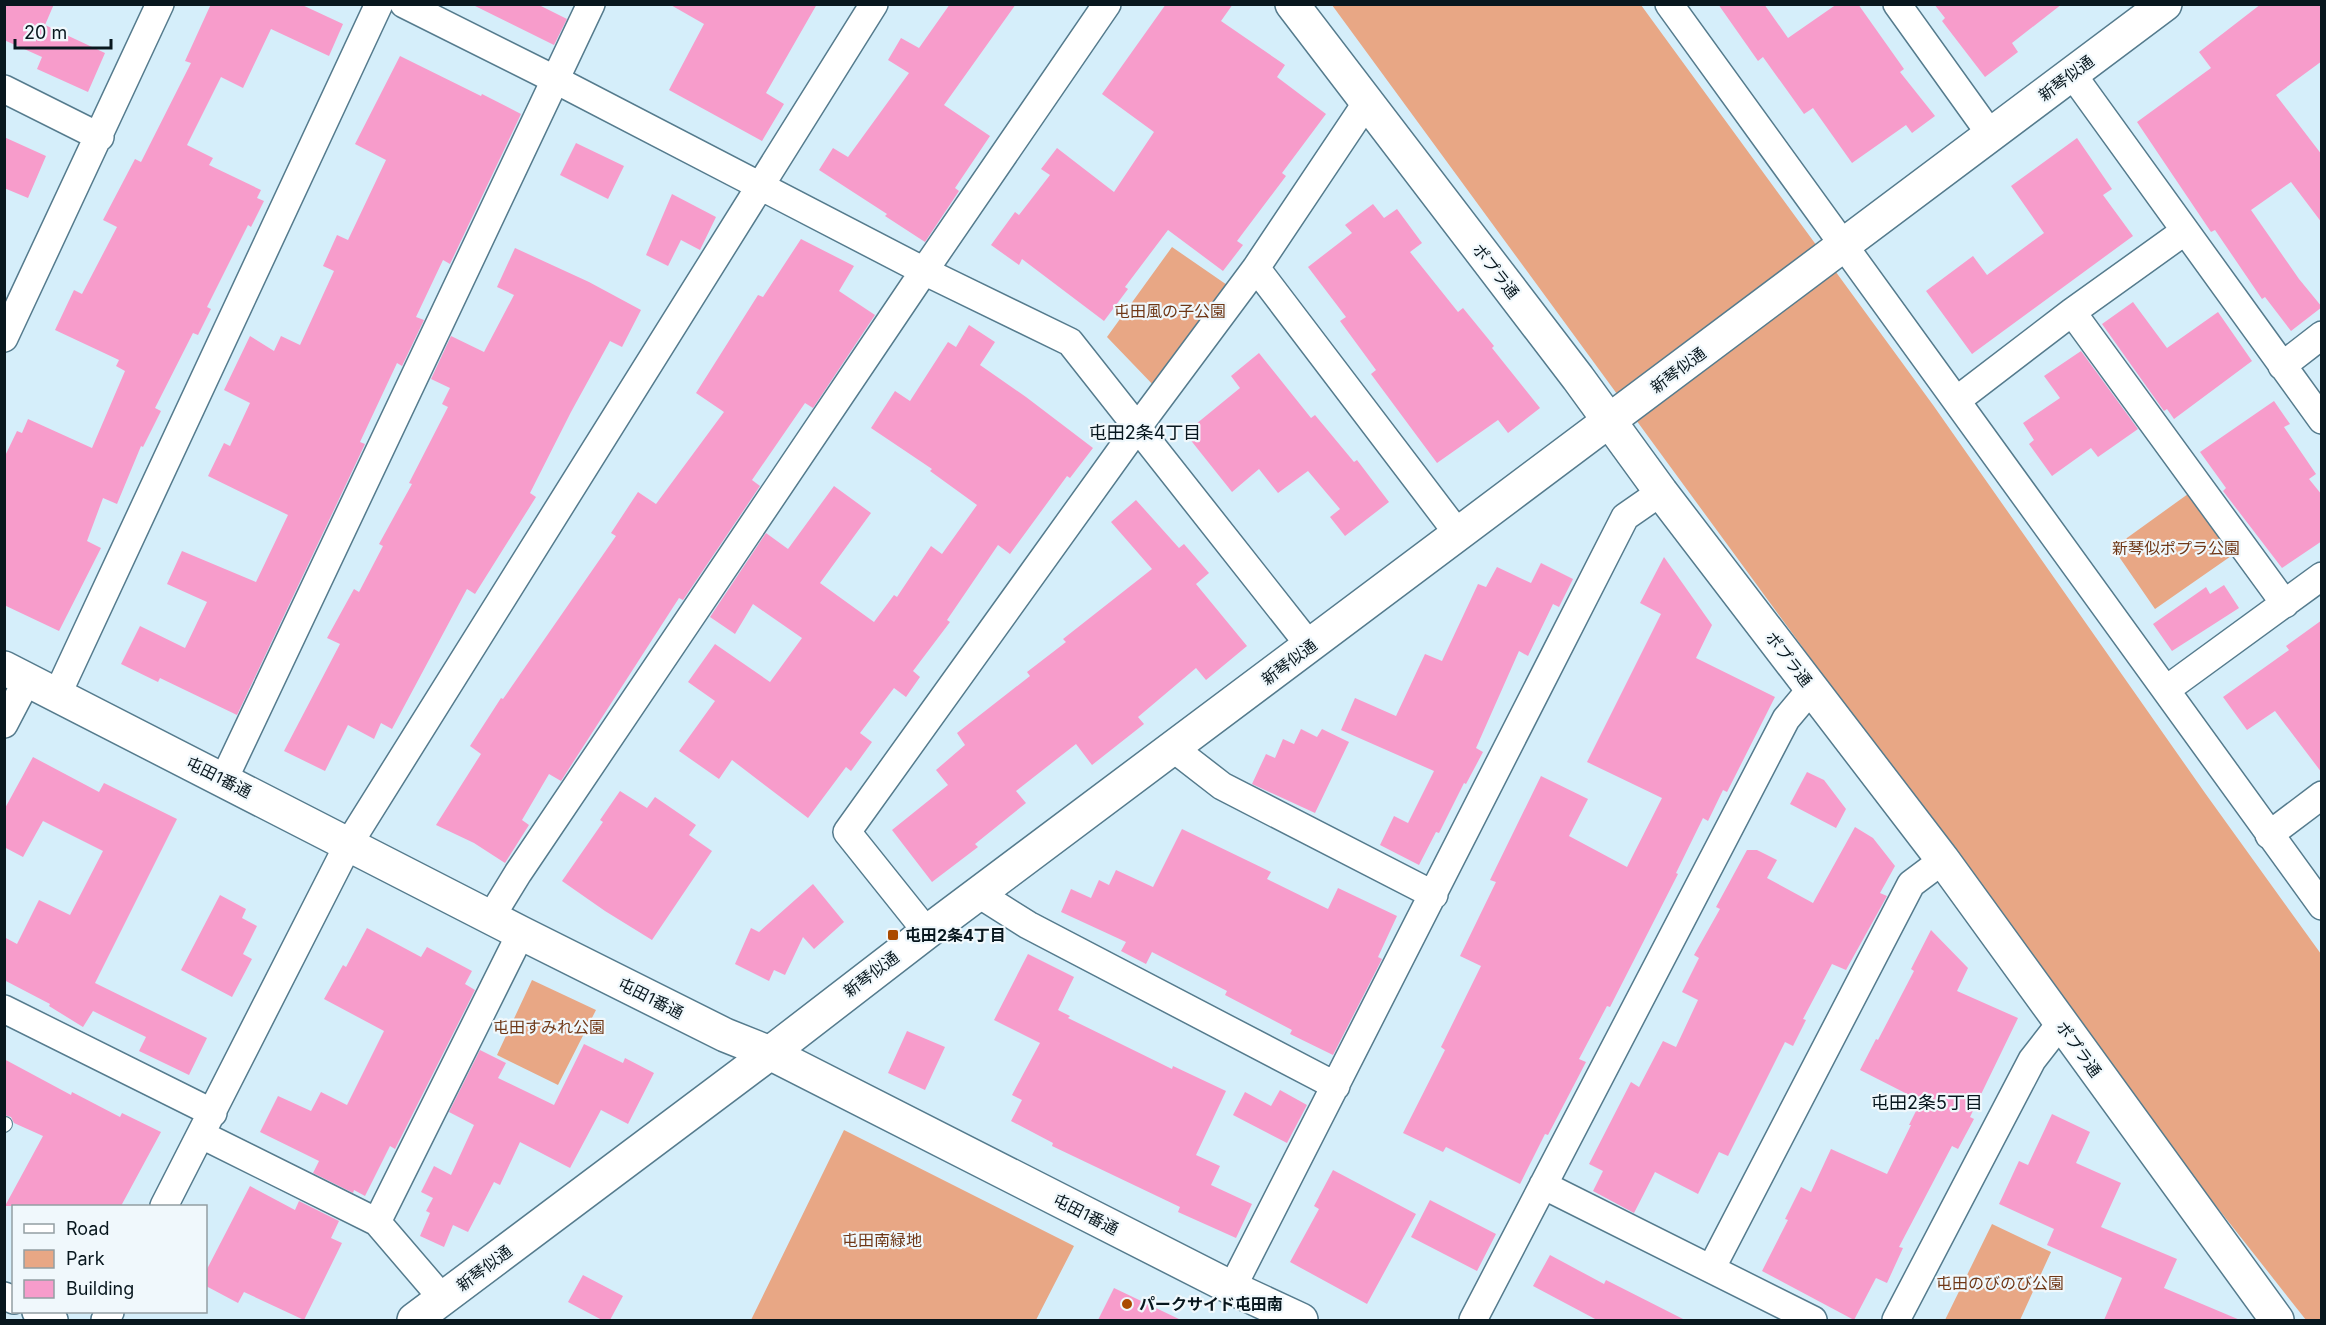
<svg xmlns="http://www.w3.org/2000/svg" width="2326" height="1325" font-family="Inter,'Noto Sans JP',sans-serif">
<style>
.green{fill:#e8a785}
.building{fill:#f79ccb}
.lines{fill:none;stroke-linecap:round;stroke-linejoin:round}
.lane-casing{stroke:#557b8d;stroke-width:16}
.street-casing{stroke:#557b8d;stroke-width:30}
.secondary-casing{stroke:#557b8d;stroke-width:36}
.lane{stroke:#fff;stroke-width:14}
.street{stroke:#fff;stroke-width:27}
.secondary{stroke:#fff;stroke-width:33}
.poi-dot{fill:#aa4a00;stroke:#f0f8fc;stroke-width:2}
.labels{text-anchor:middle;stroke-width:4.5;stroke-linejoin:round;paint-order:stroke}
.street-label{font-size:16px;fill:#08171e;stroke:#f0f8fc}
.park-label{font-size:16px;fill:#6f3716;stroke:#f0f8fc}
.poi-label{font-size:16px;font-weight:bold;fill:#08171e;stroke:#f0f8fc;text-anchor:start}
.neighbourhood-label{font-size:18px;fill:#08171e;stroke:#f0f8fc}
</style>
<rect width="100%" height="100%" fill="#d5eefa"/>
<path class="green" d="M1332,5h309l292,400 272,388 116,161v366h-15l-149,-189z
M1172,247l58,40 -73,102 -50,-52z
M2188,494l46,60 -79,55 -42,-61z
M532,980l64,30 -38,75 -61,-30z
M844,1130l230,116 -38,74h-285z
M1992,1224l59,28 -31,68h-75z"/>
<path class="building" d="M4,4h50l-9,21 60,28 -17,39 -51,-23 5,-12 -38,-17z
M211,4h89l43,20 -14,32 -58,-27 -28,59 -22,-11 -34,68 26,13 -4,7 52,25 -4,8 7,3 -13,26 -3,-2 -41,82 4,2 -13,26 -5,-2 -38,75 6,3 -18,36 -2,-1 -24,58 -14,-6 -16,43 14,7 -42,83 -55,-26v-147l13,-27 5,2 6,-14 64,29 33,-77 -9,-5 3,-6 -64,-30 19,-40 8,4 35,-67 -14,-7 32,-61 6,3 50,-99 -6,-2z
M471,4h66l30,15 -13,26z
M669,4h148l-51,89 18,11 -22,37 -93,-51 35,-66z
M950,4h66l-72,101 46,31 -35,52 4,3 -34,51 -40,-26 2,-2 -68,-44 14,-22 15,9 61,-84 -21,-13 13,-22 18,10z
M1166,4h67l-12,17 64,44 -8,12 49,37 -44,59 4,3 -49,65 6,4 -20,26 -55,-41 -43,57 3,2 -24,32 -82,-62 -3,6 -28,-20 24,-33 4,3 31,-40 -9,-6 16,-21 57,44 40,-60 -52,-38z
M1718,4h46l24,34 49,-34h21l46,65 -4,3 35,44 -23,17 -6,-8 -54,38 -39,-55 -9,6 -41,-57 -5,4z
M1934,4h128l-50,39 6,9 -33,25 -43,-56 3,-3z
M2261,4h61v57l-46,34 46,60v68l-31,-41 -40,28 48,69 23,28 -31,24 -26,-34 -3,2 -47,-69 -4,2 -74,-110 74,-54 -12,-16z
M400,56l81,40 1,-2 39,20 -71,150 -7,-4 -27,57 8,3 -22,46 -5,-3 -37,79 5,2 -128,271 -77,-37 -2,4 -37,-18 19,-38 45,22 22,-46 -40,-18 15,-33 74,31 32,-67 -80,-39 16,-33 6,3 20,-43 -26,-13 26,-54 24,15 7,-15 19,9 34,-74 -11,-5 14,-31 11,5 38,-80 -31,-16z
M4,137l42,19 -18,42 -24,-10z
M2077,138l35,51 -9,6 30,41 -161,118 -46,-63 47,-35 14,19 57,-42 -33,-47z
M576,143l48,23 -16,33 -48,-24z
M672,194l44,23 -16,33 -19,-10 -13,26 -22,-11z
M1373,204l11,14 13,-9 25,34 -12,9 48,60 5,-4 31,38 -2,2 48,60 -32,25 -10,-13 -61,43 -66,-89 5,-4 -36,-49 6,-4 -38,-50 44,-34 -7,-8z
M801,239l53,27 -15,25 36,24 -62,93 -8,-5 -53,77 8,6 -77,114 -4,-2 -118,183 -12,-7 -27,46 7,5 -24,38 -31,-20 -38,-18 45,-71 -11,-8 31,-48 2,1 113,-163 -5,-3 27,-41 18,12 68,-92 -28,-19 62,-98 5,2z
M515,248l74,34 52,28 -19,37 -12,-6 -39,71 -41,81 6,4 -61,97 -8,-5 -75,140 -11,-6 -7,16 -26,-14 -23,46 -41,-20 56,-107 -13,-6 27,-49 5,3 24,-46 -4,-2 33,-60 -3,-1 39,-76 -6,-3 8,-16 -19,-9 20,-43 33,16 30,-57 -17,-8z
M2133,302l34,46 51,-36 34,49 -78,58 -7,-10 -3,2 -62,-87z
M969,325l26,17 -15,23 46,32 67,51 -23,30 -3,-2 -57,78 -12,-9 -51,75 3,2 -37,49 7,6 -14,20 -12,-9 -34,45 12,9 -21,29 -5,-4 -38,51 -76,-58 -13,19 -40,-28 36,-50 -27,-19 27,-38 55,38 32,-44 -49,-34 -18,30 -25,-17 56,-84 22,16 46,-63 37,27 -51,70 54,39 20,-27 3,2 34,-51 11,8 35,-49 -47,-34 2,-2 -61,-41 24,-37 15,10 38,-59 8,5z
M2081,351l57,78 -40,28 -7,-9 -39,28 -23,-32 5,-4 -11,-17 37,-25 -16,-22z
M1259,353l52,65 4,-3 39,47 3,-2 32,42 -44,34 -15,-19 10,-8 -32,-38 -30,22 -19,-24 -27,23 -47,-59 55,-45 -9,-12z
M2274,401l16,23 -6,3 32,47 -7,5 13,16v46l-40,27 -59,-77 3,-3 -26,-36z
M1136,500l43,48 5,-4 25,29 -13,11 51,62 -41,34 -10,-12 -58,49 6,7 -52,41 -16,-21 -60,47 10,12 -51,41 3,3 -46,35 -40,-52 56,-45 -12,-15 29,-25 -8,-12 73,-57 -3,-4 39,-30 -3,-3 89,-70 -41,-47z
M1664,557l48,68 -16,33 79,39 -48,95 -4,-2 -15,31 -5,-3 -27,55 2,1 -68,133 -3,-1 -28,53 7,3 -38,73 -3,-1 -25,50 -74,-37 -3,5 -40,-19 42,-83 -4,-3 40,-81 -21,-10 36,-74 -6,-2 51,-104 47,23 -19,37 58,31 35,-69 -75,-36 74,-148 -21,-11z
M1541,563l32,16 -14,28 -6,-3 -25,52 -9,-5 -43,97 7,4 -17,32 -2,-1 -25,50 -3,-1 -17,33 -39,-20 14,-29 14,7 26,-52 -93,-41 14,-32 41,18 29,-62 17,7 36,-77 8,3 11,-20 34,16z
M2224,585l15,23 -67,43 -19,-27 53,-37 4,7z
M2322,620v153l-47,-62 -28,19 -24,-33 66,-47 -3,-4z
M1301,729l16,8 5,-8 27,13 -34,71 -63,-29 14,-30 9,4 8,-19 11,5z
M33,757l66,35 5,-9 73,36 -82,164 112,55 -18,37 -50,-24 7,-14 -53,-26 -10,16 -34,-21 1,-2 -46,-24v-43l13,7 22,-44 31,15 33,-64 -60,-30 -20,36 -19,-10v-37z
M1807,772l17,8 22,29 -10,19 -46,-24z
M620,791l27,17 8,-11 41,28 -7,10 23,16 -60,89 -47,-29 -43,-30 41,-59 -3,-2z
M1855,827l18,11 22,28 -15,27 7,3 -41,74 -14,-6 -29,55 3,1 -13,26 -8,-4 -57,114 -9,-4 -21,42 -43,-22 -21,41 -41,-22 10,-20 -14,-7 42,-82 8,5 24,-46 13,6 22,-47 -16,-8 17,-34 -5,-3 26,-46 -4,-2 31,-57h10l20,10 -10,18 46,25z
M1182,829l89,43 -4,7 61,30 10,-21 59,28 -19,41 4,2 -49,96 -43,-21 2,-4 -67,-35 2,-4 -75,-39 -6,12 -25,-13 5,-9 -65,-30 10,-23 20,9 8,-18 10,5 7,-15 37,17z
M813,884l31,38 -30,27 -11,-12 -18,38 -11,-5 -5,11 -34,-17 16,-36 8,4z
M220,895l26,14 -4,9 15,8 -14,28 9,5 -20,38 -51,-27z
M367,928l54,29 6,-10 45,24 -7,13 10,6 -80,159 -5,-3 -25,50 -11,-6 -1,3 -40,-20 6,-12 -59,-29 18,-36 33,15 10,-19 26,13 37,-74 -60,-32 19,-34 3,2z
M1931,930l37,38 -11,23 61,27 -48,99 4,2 -16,30 -6,-3 -53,101 4,1 -16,35 -11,-5 -22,42 -92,-49 26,-51 -3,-1 16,-32 10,5 20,-43 56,25 24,-49h-2l12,-24 -61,-31 16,-31 2,1 36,-69 -3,-2z
M1028,954l46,23 -16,33 12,6 -2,2 104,51 1,-3 53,25 -30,64 24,11 -9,19 41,19 -16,34 -58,-26 2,-5 -128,-61 1,-3 -42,-22 11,-21 -10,-5 28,-52 -46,-23z
M907,1031l38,16 -20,43 -37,-17z
M584,1044l39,19 2,-5 29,15 -26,51 -27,-14 -31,58 -50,-26 -20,43 -6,-3 -26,50 -15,-7 -9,22 -24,-11 10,-23 -4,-2 7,-13 -12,-6 13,-26 17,9 23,-50 -25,-13 31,-62 26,13 -8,15 56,27z
M4,1059l67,36 1,-3 48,25 2,-4 39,19 -40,74h-116l38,-70 -29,-13 -3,-6 -7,-2z
M1280,1090l27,15 -20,38 -54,-28 12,-23 26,14z
M2052,1114l38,18 -14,31 45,20 -20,44 76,32 -13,29 76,32h-136l18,-42 -75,-33 7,-16 -55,-25 20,-43 9,4z
M1333,1170l83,44 -49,90 -77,-42 29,-53 -5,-3z
M250,1186l45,24 4,-9 40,20 -8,17 11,5 -38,77 -60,-28 -6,11 -32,-17v-15z
M1430,1200l66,34 -19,37 -66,-34z
M1550,1255l54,29 2,-4 79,40h-88l-64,-34z
M583,1275l40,21 -13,24h-8l-34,-18z
M1114,1288l67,32h-83z"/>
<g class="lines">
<defs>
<path id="lane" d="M4,1125l1,-1"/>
<path id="street" d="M404,4l152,76 368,191 146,71 240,304
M1669,4l653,902
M1897,4l94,131
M2072,74l250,346
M4,89l96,48
M1256,268l203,267
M2072,312l213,292
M4,338l156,-334
M2282,366l40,-31
M1957,400l115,-88 113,-81
M2167,689l155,-113
M57,695l322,-691
M4,724l23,-44
M1173,748l49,38 212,109
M224,779l367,-775
M2269,835l53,-40
M979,894l49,31 308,161
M491,917l27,-44 406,-602 183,-267
M927,932l-80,-100 290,-404 119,-160 111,-166
M4,1009l209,104
M202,1135l175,87 66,77
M1543,1185l270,135
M164,1206l184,-361 526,-841
M377,1222l144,-289
M1711,1269l200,-385 32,-24
M1232,1288l393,-771 36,-25
M4,1296l10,4
M36,1312l18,8
M105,1320l5,-8
M1473,1320l313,-601 26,-31
M1896,1320l136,-260 28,-36"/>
<path id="secondary" d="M1292,4l286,374 83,114 282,368 334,460
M4,668l517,265 204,102 45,18 462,235 69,32
M414,1320l356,-267 157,-121 1238,-928"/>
</defs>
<use href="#lane" class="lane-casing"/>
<use href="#street" class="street-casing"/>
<use href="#secondary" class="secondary-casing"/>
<use href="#lane" class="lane"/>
<use href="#street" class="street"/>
<use href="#secondary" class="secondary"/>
</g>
<g class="poi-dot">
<rect x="887" y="929" width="12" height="12" rx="3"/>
<circle cx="1127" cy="1304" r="6"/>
</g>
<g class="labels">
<g class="street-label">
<text transform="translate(2066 78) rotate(-37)" y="6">新琴似通</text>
<text transform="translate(1496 271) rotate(52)" y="6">ポプラ通</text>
<text transform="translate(1678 370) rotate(-37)" y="6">新琴似通</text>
<text transform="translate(1789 659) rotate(52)" y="6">ポプラ通</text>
<text transform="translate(1289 662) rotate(-37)" y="6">新琴似通</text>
<text transform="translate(219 777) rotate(27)" y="6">屯田1番通</text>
<text transform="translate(871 974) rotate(-37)" y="6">新琴似通</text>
<text transform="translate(651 998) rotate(27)" y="6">屯田1番通</text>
<text transform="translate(2079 1049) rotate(54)" y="6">ポプラ通</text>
<text transform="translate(1086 1214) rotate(27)" y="6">屯田1番通</text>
<text transform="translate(484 1268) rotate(-37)" y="6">新琴似通</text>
</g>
<g class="park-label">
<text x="1170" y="317">屯田風の子公園</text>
<text x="2176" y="554">新琴似ポプラ公園</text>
<text x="549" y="1033">屯田すみれ公園</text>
<text x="882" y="1246">屯田南緑地</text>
<text x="2000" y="1289">屯田のびのび公園</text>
</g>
<g class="poi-label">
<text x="905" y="941">屯田2条4丁目</text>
<text x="1139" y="1310">パークサイド屯田南</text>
</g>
<g class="neighbourhood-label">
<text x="1145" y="439">屯田2条4丁目</text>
<text x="1927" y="1109">屯田2条5丁目</text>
</g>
</g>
<rect width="2326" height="1325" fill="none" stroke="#08171e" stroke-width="12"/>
<rect x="12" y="1205" width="195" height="108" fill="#f0f8fc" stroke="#939ea3" stroke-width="1.5"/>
<rect x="24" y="1224" width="30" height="9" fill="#ffffff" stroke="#939ea3" stroke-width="1.5"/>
<text x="66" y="1235" font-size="18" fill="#08171e">Road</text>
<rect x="24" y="1250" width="30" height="18" fill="#e8a785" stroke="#939ea3" stroke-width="1.5"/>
<text x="66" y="1265" font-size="18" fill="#08171e">Park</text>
<rect x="24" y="1280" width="30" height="18" fill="#f79ccb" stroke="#939ea3" stroke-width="1.5"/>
<text x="66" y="1295" font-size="18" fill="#08171e">Building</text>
<path d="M15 39v9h96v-9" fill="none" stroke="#08171e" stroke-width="3"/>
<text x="24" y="39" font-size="18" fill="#08171e" stroke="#f0f8fc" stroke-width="4.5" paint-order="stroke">20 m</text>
</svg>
